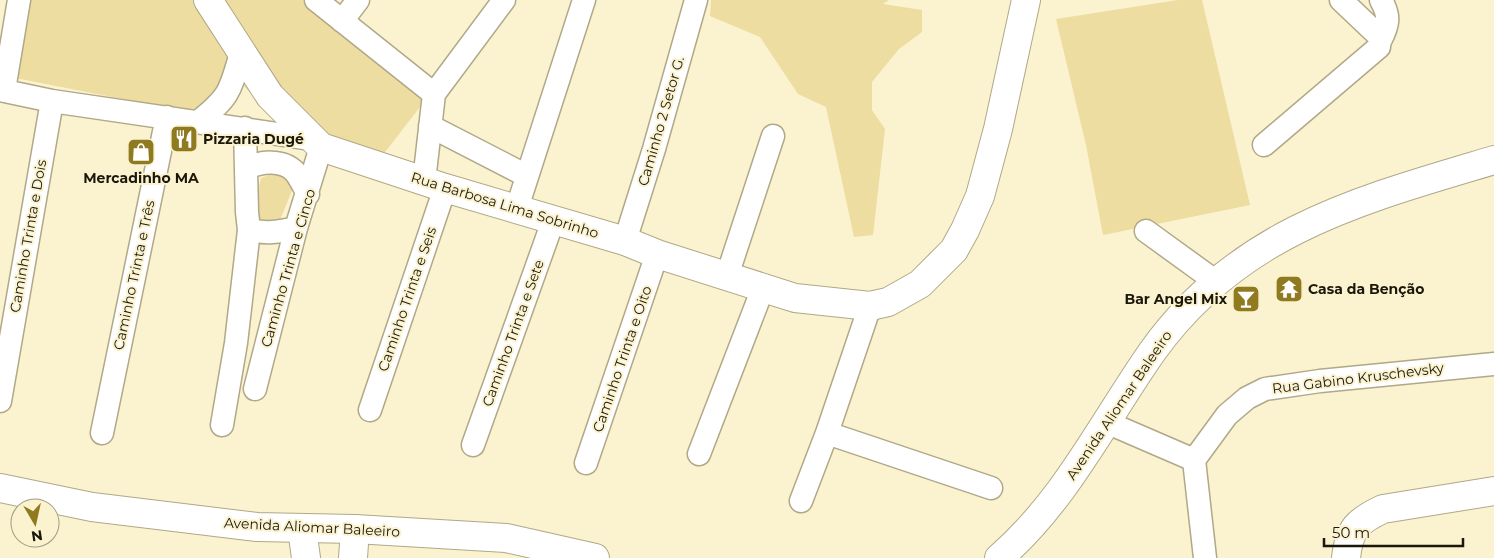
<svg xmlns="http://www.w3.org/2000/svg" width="1494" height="558" font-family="Montserrat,sans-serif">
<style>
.green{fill:#eddda1}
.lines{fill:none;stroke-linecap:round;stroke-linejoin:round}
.minor-casing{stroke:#b0a887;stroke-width:25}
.tertiary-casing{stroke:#b0a887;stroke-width:30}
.secondary-casing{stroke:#b0a887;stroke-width:30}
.minor{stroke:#fff;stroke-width:22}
.tertiary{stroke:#fff;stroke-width:28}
.secondary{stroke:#fff;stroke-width:28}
.labels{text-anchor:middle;stroke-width:4;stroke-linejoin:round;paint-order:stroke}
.street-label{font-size:14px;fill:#1b180b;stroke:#fbf2cf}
.poi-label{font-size:14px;font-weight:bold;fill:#1b180b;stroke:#fbf2cf;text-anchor:start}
</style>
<rect width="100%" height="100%" fill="#fbf2cf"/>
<path class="green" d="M25,0h169l14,21 18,-21h76l125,98 -52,67 -78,-21 -56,-61 -33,23 -24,5 -174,-34z
M711,0h178l-6,4 39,6v22l-23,17 -27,33v28l13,19 -12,106 -19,2 -28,-130 -28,-13 -38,-57 -50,-21z
M1178,0h24l48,205 -147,30 -17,-90 -30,-126z
M274,173l11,2 8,13 -15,37 -14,1 -12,-9 9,-39z"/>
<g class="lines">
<defs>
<path id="minor" d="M316,0l118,94
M342,21l16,-21
M1380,41c9,-17 10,-25 1,-41
M0,90l52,11 259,38
M4,90l15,-90
M198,122c32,-25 32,-31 43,-69
M430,126l97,50
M245,128l2,84 2,18c18,4 30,2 47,-2
M1264,145l115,-98 1,-10 -39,-37
M246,169c14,-8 37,-10 49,3 5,6 9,15 13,22
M424,181l10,-87 70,-94
M517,208l67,-208
M1146,231l69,50
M625,241l29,-92 42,-149
M727,276l46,-140
M255,389l41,-161 25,-81
M0,401l52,-300
M370,410l75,-222
M1106,422l88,38
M222,425l14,-82 13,-113
M102,433l65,-316
M827,433l164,55
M473,445l80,-224
M699,454l64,-166
M586,463l71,-209
M801,501l26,-68 43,-127
M1205,558l-11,-98 33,-45 20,-17 18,-9 55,-8 174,-17"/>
<path id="tertiary" d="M208,0l62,96 51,51 124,41 180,53 32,13 138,44 75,8 18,-4 32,-18 34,-34 11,-20 15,-34 18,-67 28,-129
M302,529l4,29
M353,558l2,-29
M1346,558c3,-29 11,-37 37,-49l111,-18"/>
<path id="secondary" d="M0,488l92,19 165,20 98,2 151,9 89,20
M999,558c66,-57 104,-136 153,-206 86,-121 208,-152 342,-192"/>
</defs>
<use href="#minor" class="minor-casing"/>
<use href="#tertiary" class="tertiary-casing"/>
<use href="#secondary" class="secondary-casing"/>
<use href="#minor" class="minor"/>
<use href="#tertiary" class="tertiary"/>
<use href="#secondary" class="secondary"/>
</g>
<defs>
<symbol id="restaurant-square" viewBox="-11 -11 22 22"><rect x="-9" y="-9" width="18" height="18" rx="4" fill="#8f7a1f" stroke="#fbf2cf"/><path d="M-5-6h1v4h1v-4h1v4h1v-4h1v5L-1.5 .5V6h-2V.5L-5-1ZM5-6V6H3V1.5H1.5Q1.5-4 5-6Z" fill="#fff"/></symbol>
<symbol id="shop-square" viewBox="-11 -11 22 22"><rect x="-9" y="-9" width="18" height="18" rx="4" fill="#8f7a1f" stroke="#fbf2cf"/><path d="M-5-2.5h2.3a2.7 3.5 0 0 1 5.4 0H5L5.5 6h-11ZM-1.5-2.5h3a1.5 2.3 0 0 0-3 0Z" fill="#fff"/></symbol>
<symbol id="temple-square" viewBox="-11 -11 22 22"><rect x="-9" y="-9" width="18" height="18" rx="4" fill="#8f7a1f" stroke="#fbf2cf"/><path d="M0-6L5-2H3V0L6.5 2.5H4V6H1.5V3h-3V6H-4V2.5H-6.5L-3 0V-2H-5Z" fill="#fff"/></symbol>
<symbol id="bar-square" viewBox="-11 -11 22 22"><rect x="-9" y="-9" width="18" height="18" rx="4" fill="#8f7a1f" stroke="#fbf2cf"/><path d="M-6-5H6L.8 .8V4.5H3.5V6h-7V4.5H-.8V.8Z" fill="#fff"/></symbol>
</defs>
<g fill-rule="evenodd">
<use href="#restaurant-square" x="168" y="123" width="32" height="32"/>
<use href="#shop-square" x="125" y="136" width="32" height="32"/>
<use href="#temple-square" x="1273" y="273" width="32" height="32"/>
<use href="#bar-square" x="1230" y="283" width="32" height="32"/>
</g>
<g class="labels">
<g class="street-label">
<text transform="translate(661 121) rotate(-74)" y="5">Caminho 2 Setor G.</text>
<text transform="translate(505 205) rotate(17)" y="5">Rua Barbosa Lima Sobrinho</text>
<text transform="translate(28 236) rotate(-80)" y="5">Caminho Trinta e Dois</text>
<text transform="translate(288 268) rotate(-74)" y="5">Caminho Trinta e Cinco</text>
<text transform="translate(134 275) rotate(-78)" y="5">Caminho Trinta e Três</text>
<text transform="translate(407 299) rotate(-71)" y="5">Caminho Trinta e Seis</text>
<text transform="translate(513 333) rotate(-70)" y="5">Caminho Trinta e Sete</text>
<text transform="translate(622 359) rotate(-71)" y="5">Caminho Trinta e Oito</text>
<text transform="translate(1358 378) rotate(-7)" y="5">Rua Gabino Kruschevsky</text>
<text transform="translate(1119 405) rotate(-56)" y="5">Avenida Aliomar Baleeiro</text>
<text transform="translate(312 527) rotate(3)" y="5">Avenida Aliomar Baleeiro</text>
</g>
<g class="poi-label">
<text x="203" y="144">Pizzaria Dugé</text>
<text x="141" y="183" text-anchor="middle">Mercadinho MA</text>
<text x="1308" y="294">Casa da Benção</text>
<text x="1227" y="304" text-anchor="end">Bar Angel Mix</text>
</g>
</g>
<g transform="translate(35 523) rotate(171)"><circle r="24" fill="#fbf2cf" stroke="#a19b81"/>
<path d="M0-4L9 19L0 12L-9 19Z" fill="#8f7a1f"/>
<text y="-8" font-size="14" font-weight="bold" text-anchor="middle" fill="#1b180b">N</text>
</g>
<path d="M1324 538v8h139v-8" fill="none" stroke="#1b180b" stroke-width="2.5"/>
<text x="1332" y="538" font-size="15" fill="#1b180b" stroke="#fbf2cf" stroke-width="4" paint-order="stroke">50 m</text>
</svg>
